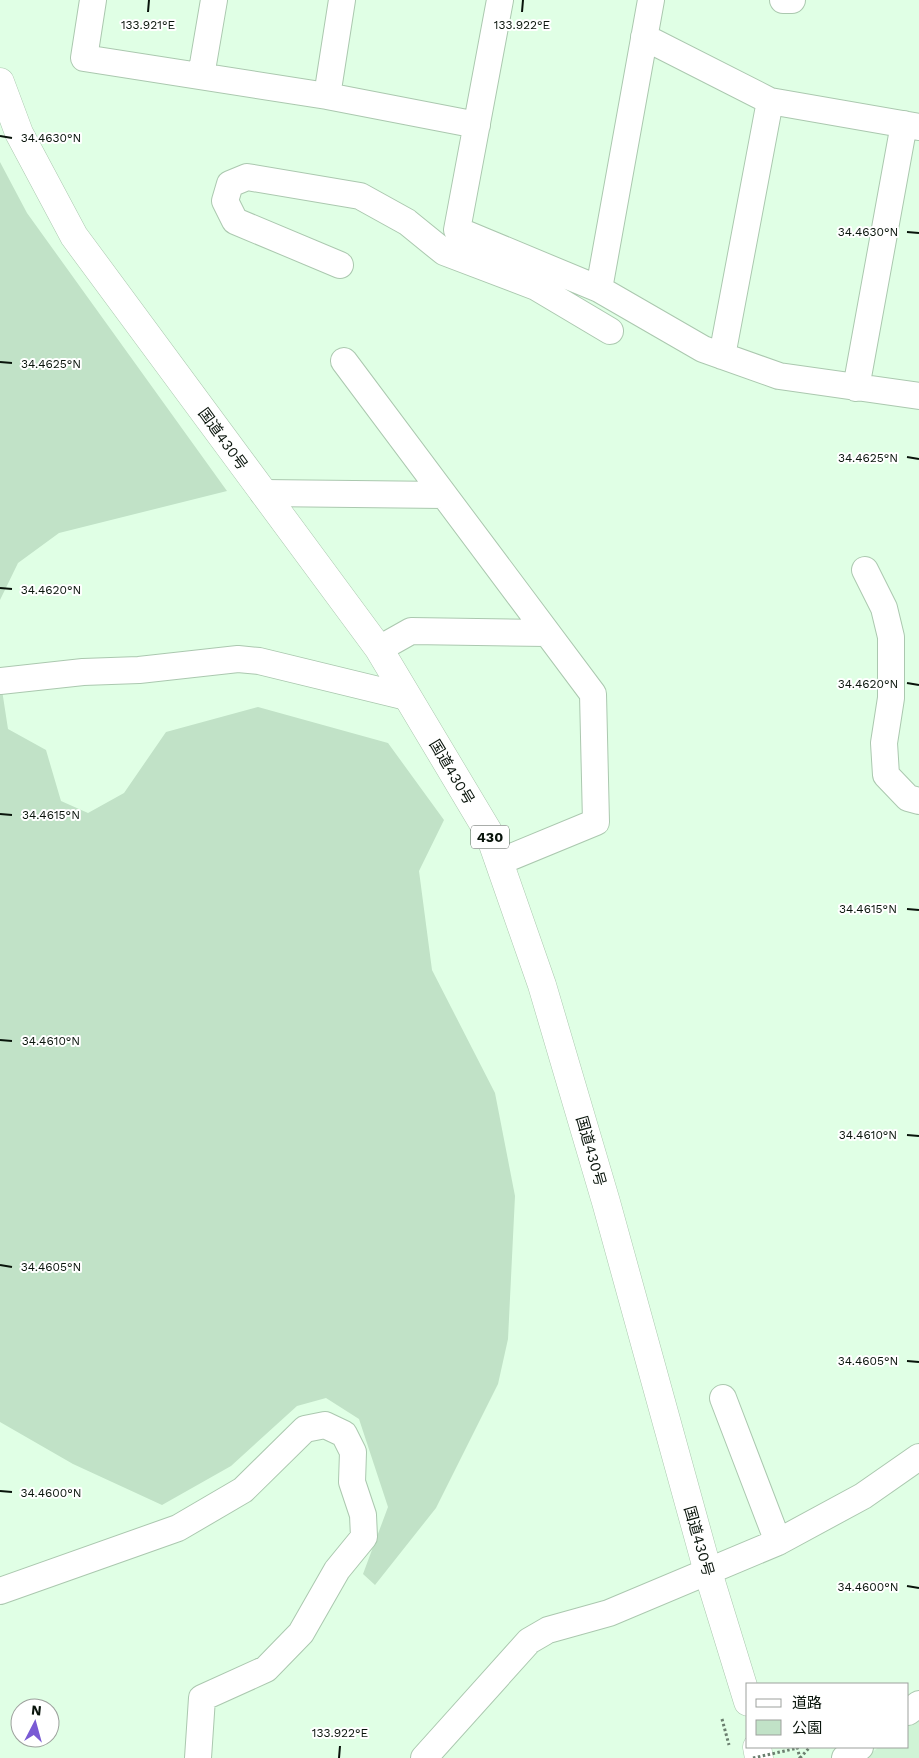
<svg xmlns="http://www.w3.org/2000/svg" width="919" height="1758" font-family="'Work Sans','Noto Sans JP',sans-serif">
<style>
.built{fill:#d0f4d6}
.green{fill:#c1e2c7}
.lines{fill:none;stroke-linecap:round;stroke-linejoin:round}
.minor-casing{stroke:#abc8af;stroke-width:28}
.highway-casing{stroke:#abc8af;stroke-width:29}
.path{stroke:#6b7f6f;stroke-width:3;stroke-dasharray:2.5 2.5;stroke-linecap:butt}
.minor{stroke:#fff;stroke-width:26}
.highway{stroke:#fff;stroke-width:28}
.path-bridge{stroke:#6b7f6f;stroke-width:3;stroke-dasharray:2.5 2.5;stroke-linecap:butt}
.ticks{fill:none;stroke:#09140b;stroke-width:2}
.labels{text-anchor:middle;stroke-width:4;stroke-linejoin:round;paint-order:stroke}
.shield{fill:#fff;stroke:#535a54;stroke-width:1}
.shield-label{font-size:14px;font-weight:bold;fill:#09140b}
.street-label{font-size:15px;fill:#09140b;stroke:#fff}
.ticks-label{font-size:12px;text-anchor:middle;fill:#09140b;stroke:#fff;stroke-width:4;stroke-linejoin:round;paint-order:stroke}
</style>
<rect width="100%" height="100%" fill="#e0ffe5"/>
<path class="built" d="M919,1718v40h-54l14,-11h29v-22z"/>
<path class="green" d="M0,162l27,51 200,278 -168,42 -41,30 -18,37z
M0,677l8,52 38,21 15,51 27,12 36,-20 42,-61 92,-25 130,36 56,77 -25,51 13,99 63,123 20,103 -7,143 -10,45 -62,124 -61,77 -12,-11 25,-67 -29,-88 -33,-21 -29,8 -66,60 -69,39 -89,-41 -73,-42z"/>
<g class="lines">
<defs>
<path id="minor" d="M93,0l-9,58 243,38 150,29
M500,0l-43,230 142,59 104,60 76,27 140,20
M783,0h9
M644,37l126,64 149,26
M201,76l13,-76
M327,96l15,-96
M340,265l-105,-44 -10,-20 5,-17 17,-7 113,19 47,26 37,30 92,35 74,44
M599,289l52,-289
M722,356l48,-255
M344,361l249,333 3,128 -97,40
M856,388l48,-264
M263,493l181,2
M865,570l19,38 7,29v61l-7,45 2,32 22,23 11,3
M379,649l32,-18 136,2
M0,681l83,-9 56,-2 99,-11 21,2 148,36
M723,1398l55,144
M0,1591l178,-63 65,-38 62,-61 20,-4 19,9 9,18 -1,30 11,33 1,22 -27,33 -36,63 -35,36 -64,29 -4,60
M908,1712l11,-8
M424,1758l105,-117 19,-11 61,-17 169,-71 85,-46 56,-39
M845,1758l15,-11"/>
<path id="highway" d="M0,82l19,51 55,103 305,413 110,184 53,152 64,217 102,370 40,130
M757,1747l2,11"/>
</defs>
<use href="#minor" class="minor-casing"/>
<use href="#highway" class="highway-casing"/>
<path class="path" d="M722,1719l7,26
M800,1758l10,-11"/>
<use href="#minor" class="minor"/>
<use href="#highway" class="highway"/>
<path class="path-bridge" d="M797,1747l3,11
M753,1758l45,-10"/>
</g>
<path class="ticks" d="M148,12l1,-12M522,12l1,-12M0,136l12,2M907,232l12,1M0,362l12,1M907,457l12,2M0,588l12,1M907,683l12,2M0,814l12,1M907,909l12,1M0,1040l12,1M907,1135l12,1M0,1265l12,2M907,1361l12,1M0,1491l12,1M907,1586l12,2M339,1758l1,-12"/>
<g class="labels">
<rect class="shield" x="471" y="825.5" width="38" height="23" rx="4"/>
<g class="shield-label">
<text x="490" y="842">430</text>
</g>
<g class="street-label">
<text transform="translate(223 439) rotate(54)" y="5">国道430号</text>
<text transform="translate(452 772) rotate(59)" y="5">国道430号</text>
<text transform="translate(591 1151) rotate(74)" y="5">国道430号</text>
<text transform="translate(699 1541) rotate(74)" y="5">国道430号</text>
</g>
</g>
<g class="ticks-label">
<text x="148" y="29">133.921°E</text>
<text x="522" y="29">133.922°E</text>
<text x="51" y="142">34.4630°N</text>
<text x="868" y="236">34.4630°N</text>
<text x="51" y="368">34.4625°N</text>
<text x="868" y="462">34.4625°N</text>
<text x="51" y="594">34.4620°N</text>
<text x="868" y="688">34.4620°N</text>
<text x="51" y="819">34.4615°N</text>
<text x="868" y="913">34.4615°N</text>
<text x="51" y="1045">34.4610°N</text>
<text x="868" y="1139">34.4610°N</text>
<text x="51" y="1271">34.4605°N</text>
<text x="868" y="1365">34.4605°N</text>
<text x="51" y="1497">34.4600°N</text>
<text x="868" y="1591">34.4600°N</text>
<text x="340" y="1737">133.922°E</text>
</g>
<rect x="746" y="1683" width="162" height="65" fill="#ffffff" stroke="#9da19d"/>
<rect x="756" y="1699" width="25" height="8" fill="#ffffff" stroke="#9da19d"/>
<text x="792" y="1708" font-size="15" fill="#09140b">道路</text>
<rect x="756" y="1720" width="25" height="15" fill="#c1e2c7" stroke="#9da19d"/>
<text x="792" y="1733" font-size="15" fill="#09140b">公園</text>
<g transform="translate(35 1723) rotate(6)"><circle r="24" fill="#ffffff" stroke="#9da19d"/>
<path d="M0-4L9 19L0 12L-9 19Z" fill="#795ad4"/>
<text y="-8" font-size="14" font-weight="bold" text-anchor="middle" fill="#09140b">N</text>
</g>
</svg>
